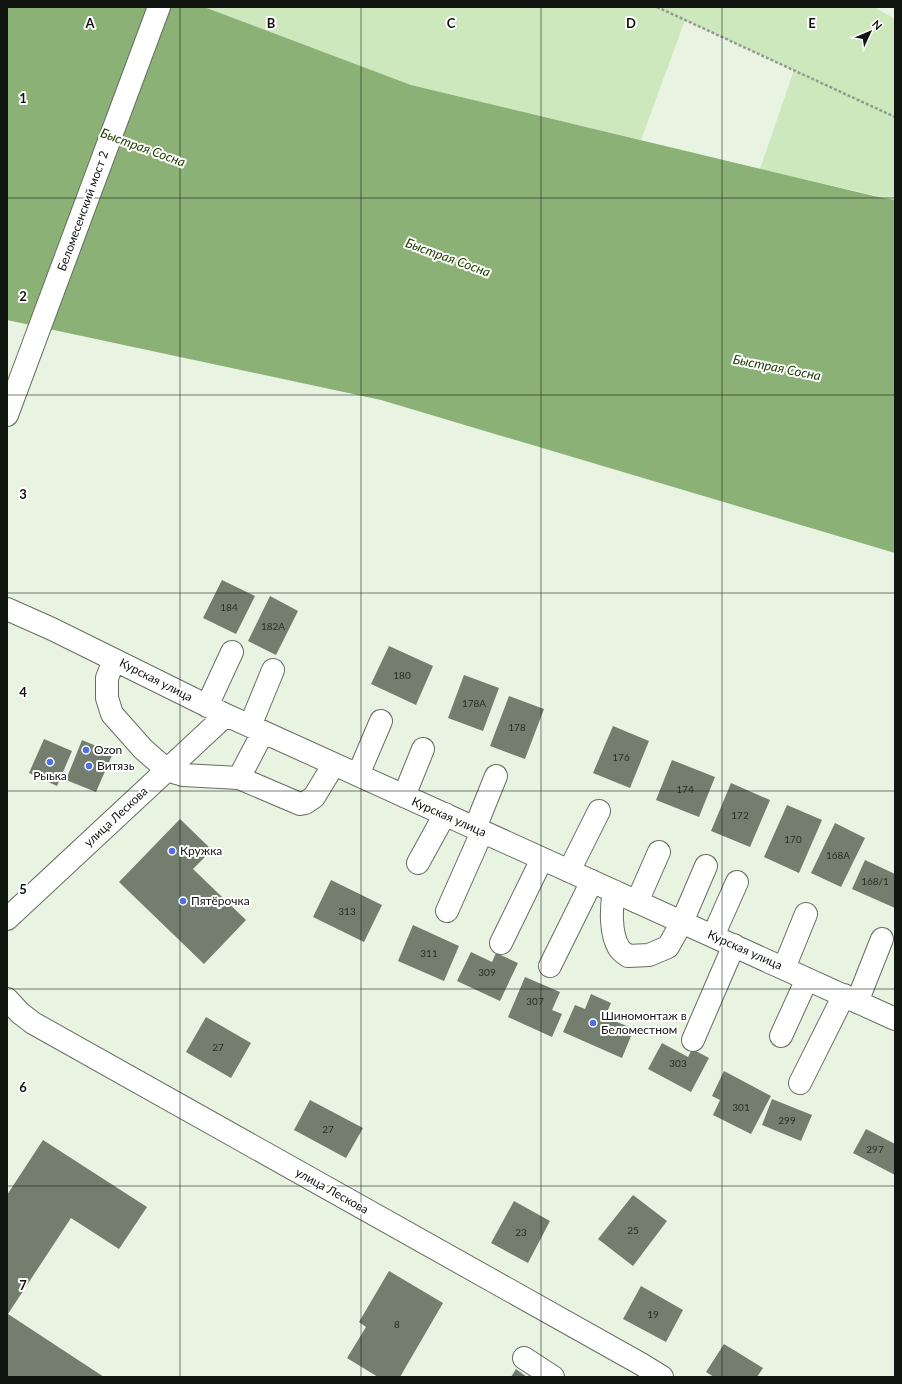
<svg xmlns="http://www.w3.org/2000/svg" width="902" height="1384" font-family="Lato,sans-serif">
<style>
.green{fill:#cce8bc}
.water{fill:#8cb176}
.building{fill:#747e6e}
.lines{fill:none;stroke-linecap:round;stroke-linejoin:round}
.minor-casing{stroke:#656f60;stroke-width:24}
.major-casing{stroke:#656f60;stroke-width:24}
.path{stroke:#939b8f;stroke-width:2.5;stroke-dasharray:3 2;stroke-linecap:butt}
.minor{stroke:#fff;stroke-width:22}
.major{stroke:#fff;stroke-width:22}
.grid{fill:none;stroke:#11150f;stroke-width:1;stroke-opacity:0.55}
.poi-dot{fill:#4f6ee2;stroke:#fff;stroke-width:1.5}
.labels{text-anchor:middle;stroke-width:4;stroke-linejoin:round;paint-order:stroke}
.number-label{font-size:10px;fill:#2a2f27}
.street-label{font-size:12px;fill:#11150f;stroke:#fff}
.poi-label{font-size:12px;fill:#11150f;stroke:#fff;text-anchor:start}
.water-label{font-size:13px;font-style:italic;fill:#204100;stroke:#fff}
.grid-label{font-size:13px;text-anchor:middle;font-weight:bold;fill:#11150f;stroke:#fff;stroke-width:4;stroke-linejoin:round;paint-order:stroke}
</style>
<rect width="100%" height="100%" fill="#e8f3e2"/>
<path class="green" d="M204,7h670l21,12v181l-135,-31 34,-99 -109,-50 -44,120 -230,-55z"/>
<path class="water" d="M7,7h197l207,78 463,111 21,4v353l-514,-153 -374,-80z"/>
<path class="building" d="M222,580l33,16 -19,38 -33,-16z
M270,596l28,15 -22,44 -28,-14z
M389,646l44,20 -17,39 -45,-21z
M464,675l35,13 -16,43 -35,-13z
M509,696l35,13 -19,50 -35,-13z
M613,726l36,15 -19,47 -37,-15z
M44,739l28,12 -15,35 -28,-13z
M82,740l31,13 -17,39 -30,-12z
M672,760l43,17 -16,40 -43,-17z
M731,783l39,17 -20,47 -39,-16z
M787,805l35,15 -23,53 -35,-16z
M180,819l32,31 -19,19 53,51 -42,44 -85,-82z
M835,823l30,15 -24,49 -30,-14z
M865,860l30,14v34l-43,-19z
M331,880l51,25 -18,37 -51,-25z
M413,925l46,21 -15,35 -46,-20z
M471,952l21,10 4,-9 22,10 -18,38 -43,-20z
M525,977l35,15 -8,18 10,4 -10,23 -44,-20z
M591,994l20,9 -6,14 29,12 -12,29 -59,-26 12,-27 10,4z
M206,1017l45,26 -20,35 -45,-26z
M662,1043l26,14 4,-8 17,9 -18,34 -43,-23z
M724,1071l47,25 -20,38 -38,-19 7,-15 -8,-4z
M772,1099l40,16 -11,26 -39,-16z
M310,1100l53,28 -17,30 -52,-28z
M866,1129l29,15v31l-42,-22z
M43,1140l104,67 -28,42 -48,-31 -63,96 96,63h-97v-182z
M633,1195l34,26 -34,45 -35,-27z
M514,1201l36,20 -22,42 -37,-20z
M389,1271l54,32 -43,74h-22l-31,-19 19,-31 -7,-5z
M641,1286l42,24 -17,32 -43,-23z
M724,1344l39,24 -6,9h-43l-8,-5z
M516,1369l11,8h-16z"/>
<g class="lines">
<defs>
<path id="minor" d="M7,609l45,20 174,86 669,304
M114,660l-7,18v20l5,16 31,35 24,21 16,5 56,3
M207,706l25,-54
M250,726l23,-56
M263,732l-24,46 61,26 5,-1 9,-6 20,-33
M358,775l23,-54
M404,796l19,-47
M475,828l21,-52
M418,863l27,-49
M569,871l30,-60
M614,891c-3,16 -4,43 5,57 2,3 6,6 9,8l21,-1 19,-8 14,-25 24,-56
M637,902l22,-50
M447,911l35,-79
M7,919l219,-204
M713,936l24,-54
M501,943l41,-84
M550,966l42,-85
M784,968l22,-54
M7,999l13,14 13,10 608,341 21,13
M857,1002l25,-63
M781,1036l26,-57
M693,1040l41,-95
M800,1083l44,-88
M524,1358l29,19"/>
<path id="major" d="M7,415l152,-408"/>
</defs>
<use href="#minor" class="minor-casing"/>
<use href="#major" class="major-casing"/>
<path class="path" d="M657,7l238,110"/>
<use href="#minor" class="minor"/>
<use href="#major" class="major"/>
</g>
<path class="grid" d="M180,7v1370M361,7v1370M541,7v1370M722,7v1370M7,198h888M7,395h888M7,593h888M7,791h888M7,989h888M7,1186h888"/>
<g class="poi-dot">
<circle cx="86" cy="750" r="4"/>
<circle cx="50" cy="762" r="4"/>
<circle cx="89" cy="766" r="4"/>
<circle cx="172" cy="851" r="4"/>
<circle cx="183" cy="901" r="4"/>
<circle cx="593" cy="1023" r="4"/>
</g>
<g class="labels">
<g class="number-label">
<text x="229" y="611">184</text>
<text x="273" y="630">182А</text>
<text x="402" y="679">180</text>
<text x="474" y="707">178А</text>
<text x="517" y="731">178</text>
<text x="621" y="761">176</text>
<text x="685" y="793">174</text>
<text x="740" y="819">172</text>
<text x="793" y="843">170</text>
<text x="838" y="859">168А</text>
<text x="875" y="885">168/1</text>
<text x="347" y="915">313</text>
<text x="429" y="957">311</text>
<text x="487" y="976">309</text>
<text x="535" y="1005">307</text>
<text x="218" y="1051">27</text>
<text x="678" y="1067">303</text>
<text x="741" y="1111">301</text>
<text x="787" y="1124">299</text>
<text x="328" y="1133">27</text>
<text x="875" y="1153">297</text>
<text x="633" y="1234">25</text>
<text x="521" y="1236">23</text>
<text x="653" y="1318">19</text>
<text x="397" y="1328">8</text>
</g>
<g class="street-label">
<text transform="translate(83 211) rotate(-70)" y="4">Беломесенский мост 2</text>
<text transform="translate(156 680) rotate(27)" y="4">Курская улица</text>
<text transform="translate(116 817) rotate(-43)" y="4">улица Лескова</text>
<text transform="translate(449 817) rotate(24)" y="4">Курская улица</text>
<text transform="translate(745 950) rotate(24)" y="4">Курская улица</text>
<text transform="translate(332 1191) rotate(29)" y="4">улица Лескова</text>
</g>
<g class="poi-label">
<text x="94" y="754">Ozon</text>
<text x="97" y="770">Витязь</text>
<text x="50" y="780" text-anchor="middle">Рыька</text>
<text x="180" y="855">Кружка</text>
<text x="191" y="905">Пятёрочка</text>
<text x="601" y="1020">Шиномонтаж в<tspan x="601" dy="14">Беломестном</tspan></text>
</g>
<g class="water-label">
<text transform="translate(143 147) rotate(20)" y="5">Быстрая Сосна</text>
<text transform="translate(448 257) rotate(20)" y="5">Быстрая Сосна</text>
<text transform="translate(777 367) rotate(11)" y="5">Быстрая Сосна</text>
</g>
</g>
<g class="grid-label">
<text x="90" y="28">A</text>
<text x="271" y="28">B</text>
<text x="451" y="28">C</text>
<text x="631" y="28">D</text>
<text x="812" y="28">E</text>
<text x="23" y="103">1</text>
<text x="23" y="301">2</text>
<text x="23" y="499">3</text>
<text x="23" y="697">4</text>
<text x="23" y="894">5</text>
<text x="23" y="1092">6</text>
<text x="23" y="1290">7</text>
</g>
<rect width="902" height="1384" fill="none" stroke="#11150f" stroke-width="16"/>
<g transform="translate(870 32) rotate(46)" stroke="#ffffff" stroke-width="3" paint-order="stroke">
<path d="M0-3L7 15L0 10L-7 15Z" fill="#11150f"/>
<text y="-6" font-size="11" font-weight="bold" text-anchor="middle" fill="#11150f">N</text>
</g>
</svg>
